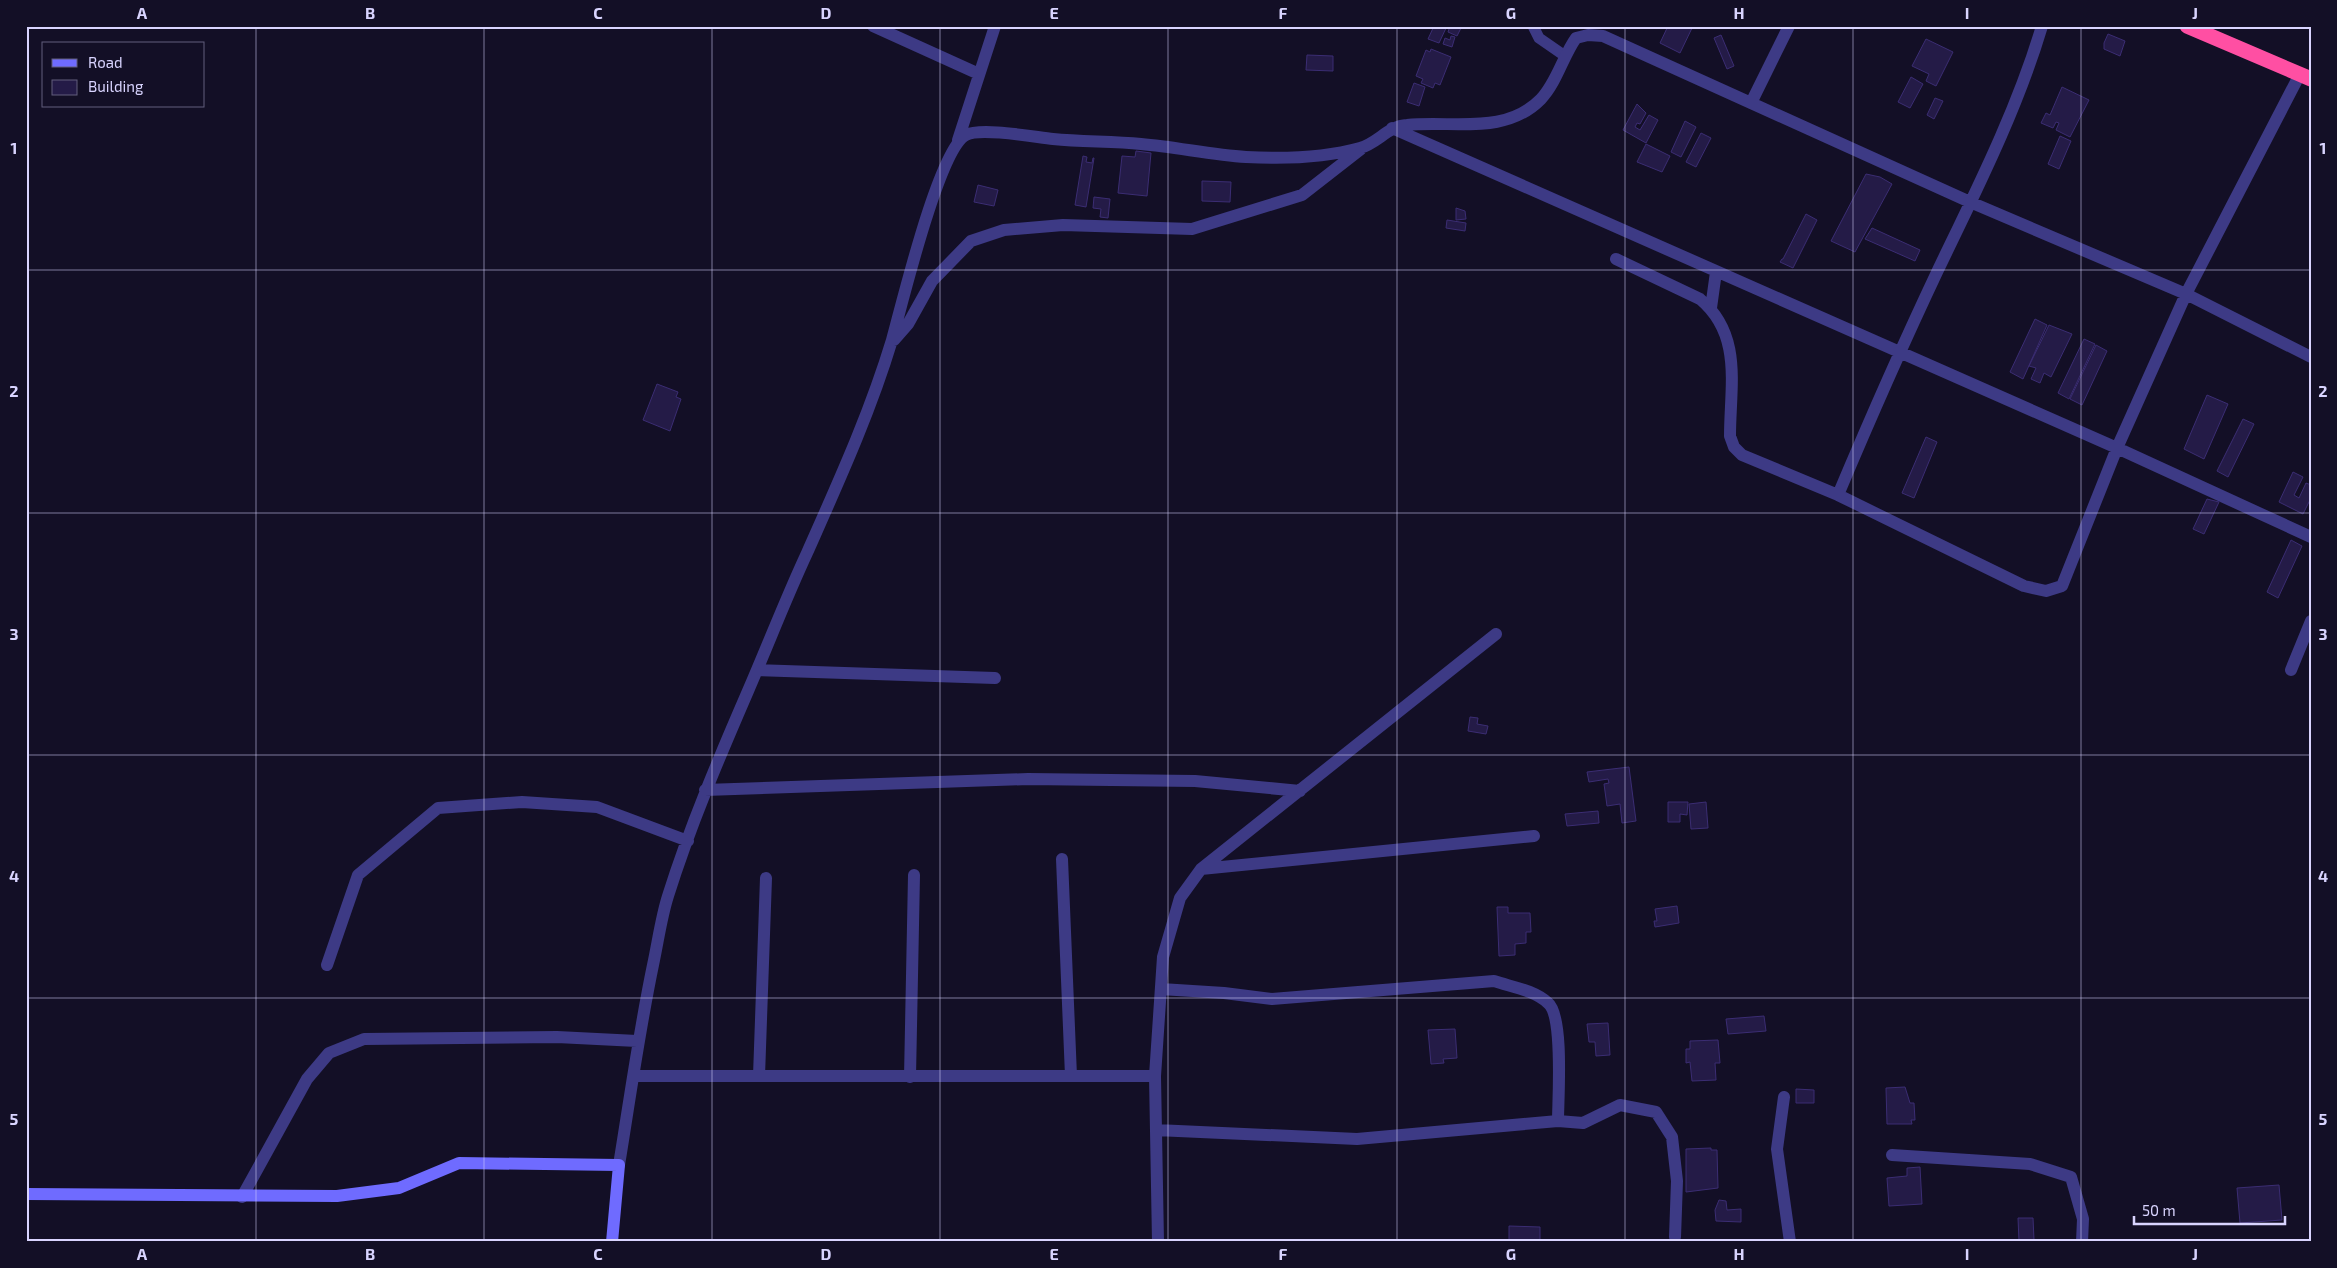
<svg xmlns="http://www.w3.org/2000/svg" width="2337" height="1268" font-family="'Exo 2',sans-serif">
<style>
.building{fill:#241b47;stroke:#3b2d73}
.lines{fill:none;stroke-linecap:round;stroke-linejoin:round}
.lane{stroke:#3d3a85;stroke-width:11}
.street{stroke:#3d3a85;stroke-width:12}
.secondary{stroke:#6f6bff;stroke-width:12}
.highway{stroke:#ff4fa3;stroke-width:15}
.grid{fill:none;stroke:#d9d4ff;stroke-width:1;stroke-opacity:0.55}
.neatline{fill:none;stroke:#d9d4ff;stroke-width:2}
.grid-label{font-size:16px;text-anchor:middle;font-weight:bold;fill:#d9d4ff}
</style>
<rect width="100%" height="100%" fill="#130f26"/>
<path class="building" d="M1434,26h13l-8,17 -11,-4z
M1450,26h12l-5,10 -9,-4z
M1668,26h25l-13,27 -20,-10z
M2108,34l17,7 -5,15 -16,-7v-6z
M1721,35l13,31 -7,3 -13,-31z
M1451,36l4,1 -3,10 -9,-3 2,-6 5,2z
M1926,39l27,13 -17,34 -10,-5 3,-7 -17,-8z
M1431,49l20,8 -11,28 -5,-2 -2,5 -12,-5 2,-4 -7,-3 10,-26 4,2z
M1307,55l26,1v15l-27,-1z
M1911,77l12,7 -13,24 -12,-6z
M1414,83l11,4 -6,19 -12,-4z
M2062,87l27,13 -19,37 -14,-7 3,-7 -3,-1 -3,6 -12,-5 5,-10 4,2z
M1935,98l8,3 -9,18 -7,-4z
M1637,104l9,9 -6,11 -3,-1 -2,4 5,3 9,-15 9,5 -12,23 -23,-13z
M1685,121l11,6 -15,30 -10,-5z
M1701,133l10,5 -15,29 -10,-5z
M2060,136l11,5 -12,28 -11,-5z
M1646,144l24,12 -8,16 -25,-10z
M1136,151l15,2 -4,43 -29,-3 4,-37 13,1z
M1083,156l4,1 -1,5 6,1 1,-5h1l-8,49 -11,-2z
M1866,174l14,3 12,7 -37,68 -24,-11z
M1202,181l29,1 -1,20 -28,-1z
M978,185l20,5 -4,16 -20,-4z
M1094,197l16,2 -2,19 -8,-1 1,-8 -8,-1z
M1456,208l9,3 1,8 -10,1z
M1806,214l11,6 -24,48 -13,-6 2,-3h1z
M1447,220l19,3 -1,8 -19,-3z
M1872,228l48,22 -5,11 -50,-22z
M2035,319l12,6 -24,54 -13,-7z
M2049,325l23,9 -21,43 -7,-4 -4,10 -9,-4 5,-11 -7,-2z
M2084,339l11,5 -26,55 -11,-6z
M2096,345l11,6 -25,54 -12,-6z
M657,384l21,8 -2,5 5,2 -11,32 -27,-11z
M2207,395l21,9 -24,55 -20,-10z
M2243,419l11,5 -26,53 -11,-6z
M1926,437l11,5 -23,56 -12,-5z
M2293,472l10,5 -9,18 5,3 7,-15 5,2v13l-8,16 -24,-12z
M2207,499l12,3 -15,32 -11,-5z
M2291,540l11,6 -24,52 -11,-6z
M1470,717l8,1 -1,6 11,2 -2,8 -18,-3z
M1629,767l7,54 -14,2 -2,-19 -13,2 -3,-22 5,-1 -1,-4 -19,3 -2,-10z
M1668,802h20l-1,13 -7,-1v8h-12z
M1706,802l2,26 -17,1 -2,-25z
M1598,811l1,12 -32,3 -2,-12z
M1677,906l2,17 -24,4 -1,-6h3l-2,-12z
M1497,907h11v6h22l1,19h-5v11l-11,1v11l-16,1z
M1764,1016l2,15 -38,3 -2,-15z
M1608,1023l2,32 -14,1 -1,-14h-6l-2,-18z
M1455,1029l2,29 -14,1 1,4 -13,1 -3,-34z
M1718,1040l2,23h-5l1,17 -24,1 -2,-19 -4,1v-14h4v-8z
M1905,1087l5,16h4l1,17h-4l1,4h-25l-1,-36z
M1796,1089l18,1v13h-18z
M1711,1148v2h6l1,38 -32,4v-43z
M1920,1167l2,37 -33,2 -2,-28 20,-2v-8z
M2279,1185l3,35 -42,3 -3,-35z
M1719,1200l7,1 1,9 14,-1v13l-25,-1 -1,-11z
M2018,1218h15l1,22 -15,1z
M1509,1226l31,1v15h-31z"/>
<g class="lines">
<path class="lane" d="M1533,26l6,12 26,18"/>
<path class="street" d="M873,26l106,48
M1751,103l38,-77
M1392,128l725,320 194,89
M958,140l37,-114
M1616,259l84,40c43,36 30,87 30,137l4,11 8,8 96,40 186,91 22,5 16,-5 55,-138 69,-154 114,-220
M1711,308l5,-36
M894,340l14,-16 24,-43 39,-40 33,-11 59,-5 129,4 110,-34 59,-46
M1838,495c32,-76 65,-151 100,-225 38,-79 79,-160 104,-244
M757,670l238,8
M2291,670l20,-49
M705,790l323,-11 167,2 105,10
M1062,859l9,217
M1201,869l333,-33
M327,965l31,-90 80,-67 84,-6 75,5 91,34
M1161,989l63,4 48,6 222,-18c18,6 40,9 54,22 16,13 10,96 10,118
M634,1076h521
M759,1076l7,-198
M910,1077l4,-202
M1784,1097l-7,52 13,93
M1156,1130l201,9 201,-18 25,2 37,-18 36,7 16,25 5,44 -2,56
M1892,1155l138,9 41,13 12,42 -1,23
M619,1165c11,-67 20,-133 34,-200 5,-23 8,-47 15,-69 22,-70 51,-138 80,-205 20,-46 38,-93 59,-138 31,-70 63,-140 85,-213 10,-36 47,-191 74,-205 15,-8 68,2 87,4 30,3 59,2 88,5 36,3 70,11 105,13 38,2 78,1 114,-9 18,-5 28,-22 47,-23 45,-5 98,11 134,-26 16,-17 22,-43 35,-61l12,-3 15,1 367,166 216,92 125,63
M242,1197l65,-118 22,-26 35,-14 193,-2 80,4
M1158,1242l-3,-166 8,-119 17,-59 21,-29 295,-235"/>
<path class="secondary" d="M26,1194l311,2 62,-8 60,-25 160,2 -7,77"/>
<path class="highway" d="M2187,26l124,53"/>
</g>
<path class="grid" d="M256,26v1216M484,26v1216M712,26v1216M940,26v1216M1168,26v1216M1397,26v1216M1625,26v1216M1853,26v1216M2081,26v1216M26,270h2285M26,513h2285M26,755h2285M26,998h2285"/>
<rect width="2337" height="1268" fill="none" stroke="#130f26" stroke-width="55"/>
<rect x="42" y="42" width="162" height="65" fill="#130f26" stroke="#625e7d"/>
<rect x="52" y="59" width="25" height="8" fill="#6f6bff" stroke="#625e7d"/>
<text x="88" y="68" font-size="15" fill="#d9d4ff">Road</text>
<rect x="52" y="80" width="25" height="15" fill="#241b47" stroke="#625e7d"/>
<text x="88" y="92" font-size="15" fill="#d9d4ff">Building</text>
<path d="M2134 1216v8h151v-8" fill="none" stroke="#d9d4ff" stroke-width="2.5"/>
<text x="2142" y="1216" font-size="15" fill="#d9d4ff" stroke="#130f26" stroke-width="4" paint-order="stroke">50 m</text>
<rect x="28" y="28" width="2282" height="1212" class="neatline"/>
<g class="grid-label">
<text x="142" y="19">A</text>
<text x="370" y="19">B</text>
<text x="598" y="19">C</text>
<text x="826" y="19">D</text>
<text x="1054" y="19">E</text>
<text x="1283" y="19">F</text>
<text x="1511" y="19">G</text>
<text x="1739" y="19">H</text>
<text x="1967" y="19">I</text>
<text x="2195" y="19">J</text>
<text x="14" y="154">1</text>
<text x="2323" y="154">1</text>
<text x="14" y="397">2</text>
<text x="2323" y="397">2</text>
<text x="14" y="640">3</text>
<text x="2323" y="640">3</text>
<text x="14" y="882">4</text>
<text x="2323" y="882">4</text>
<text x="14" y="1125">5</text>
<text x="2323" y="1125">5</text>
<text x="142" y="1260">A</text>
<text x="370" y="1260">B</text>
<text x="598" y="1260">C</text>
<text x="826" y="1260">D</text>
<text x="1054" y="1260">E</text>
<text x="1283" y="1260">F</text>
<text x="1511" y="1260">G</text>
<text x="1739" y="1260">H</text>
<text x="1967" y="1260">I</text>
<text x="2195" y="1260">J</text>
</g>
</svg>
